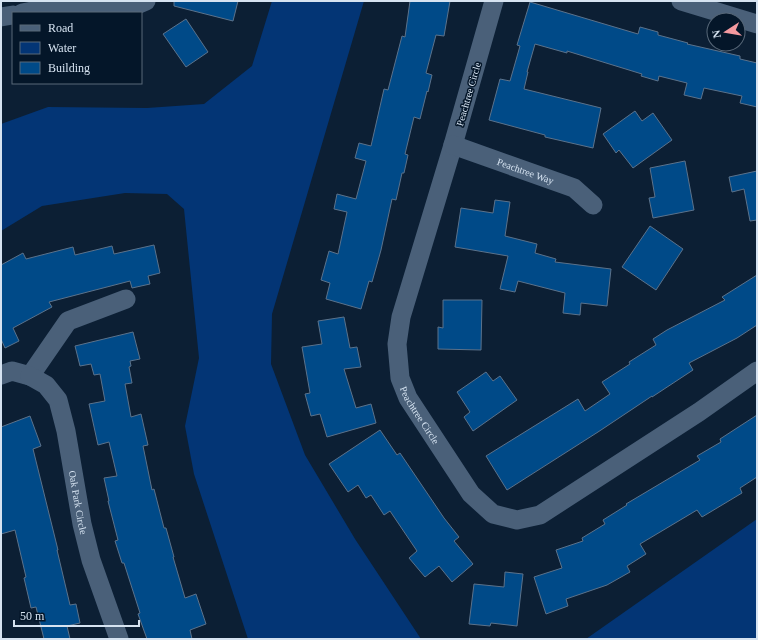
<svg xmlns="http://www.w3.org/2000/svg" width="758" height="640" font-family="Georgia,serif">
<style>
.water{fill:#033575}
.building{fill:#004a88;stroke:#5b728b}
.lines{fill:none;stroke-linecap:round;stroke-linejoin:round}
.street{stroke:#4a6079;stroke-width:19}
.labels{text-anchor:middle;stroke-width:3;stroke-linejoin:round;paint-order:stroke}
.street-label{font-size:10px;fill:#d6e3f1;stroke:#041629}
</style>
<rect width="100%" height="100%" fill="#0c1f34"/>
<path class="water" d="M272,1h92l-92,313 -1,50 34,91 50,84 66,100h-173l-54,-165 -9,-48 14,-68 -15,-149 -17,-15 -42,-1 -83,13 -41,25v-107l47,-17 99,1 57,-4 48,-38z
M757,519v120h-171z"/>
<path class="building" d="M174,1h64l-5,20 -59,-15z
M410,1h40l-6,35 -8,-1 -10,38 6,2 -4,17 -1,-1 -7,28 -6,-2 -9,37 3,1 -4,18h-2l-6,27 -4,-1 -11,51 -9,32 -3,-1 -8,28 -35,-10 4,-16 -9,-3 8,-29 9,3 9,-42 -13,-3 3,-15 19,5 10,-38 -11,-3 4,-15 12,3 13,-57 4,1 14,-54 3,1z
M530,2l108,32 2,-7 18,5v3l30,8 -1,1 53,12v3l17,4v44l-17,-4 2,-7 -38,-8 -3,11 -17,-4 3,-12 -28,-7 -1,5 -17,-5 1,-2 -75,-23v2l-32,-9 -8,28h1l-4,17 77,19 -8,40 -48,-11v-2l-56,-15 11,-41 10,2 10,-35 -3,-1z
M186,19l22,33 -22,15 -23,-33z
M635,111l7,10 11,-8 19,27 -39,28 -14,-18 -3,3 -13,-19z
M685,161l9,49 -41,8 -4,-20 6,-1 -5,-29z
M757,171v49l-7,1 -6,-32 -12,3 -3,-15z
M495,200l15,2 -5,34 32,8 -2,9 21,6 -1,3 56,7 -4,37 -26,-3 -1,12 -17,-2 2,-20 -47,-12 -3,11 -15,-3 8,-33 -53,-9 6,-39 32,5z
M650,226l33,23 -27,41 -34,-23z
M154,245l6,28 -12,3 2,8 -18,4 -2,-7 -81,21 3,5 -39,21 6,13 -14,7 -4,-9v-74l22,-12 3,6 47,-12 2,8 37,-9 2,8z
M757,275v50l-20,13 -48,25 4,7 -41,27v-1l-54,36 -91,58 -21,-34 92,-57 7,12 25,-17 -8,-12 28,-18 -1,-2 27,-17 -3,-6 14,-9 58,-30 -3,-3z
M443,300h39l-1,50 -43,-1v-22l5,1z
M344,317l6,31 7,-1 4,20 -17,2 12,39 15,-4 5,19 -49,14 -7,-23 -9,2 -6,-22 5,-1 -8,-46 20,-3 -4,-23z
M133,332l7,27 -10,2 1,5 -2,1 3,16 -7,1 6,33 10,-3 7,31 -5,1 9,44 2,-1 10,39h2l8,29h-1l12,41 11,-4 10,30 -16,6 2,9h-45l-9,-25 2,-1 -16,-50h-2l-7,-22 3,-1 -10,-39h1l-5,-23 13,-2 -8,-34 -11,3 -9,-41 16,-3 -5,-27 -6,1 -3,-11 -11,2 -5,-20z
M486,372l7,9 7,-5 17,24 -44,31 -9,-14 6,-5 -13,-20z
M757,415v62l-17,11 2,5 -40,24 -5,-7 -57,34 6,10 -19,12 3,6 -23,13 -41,14 2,7 -22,8 -12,-37 28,-9 -6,-18 27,-9 -1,-3 23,-14 -2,-4 24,-15 -1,-1 74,-44 -3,-4 24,-14 -1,-3z
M30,416l11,30 -8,3 25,101h-1l13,55 6,-1 4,19 -13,3 3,13h-26l-8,-32 -5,1 -7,-30 2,-1 -11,-47 -14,4v-107z
M380,430l17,25 3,-2 44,65 15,19 -5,4 19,23 -21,18 -13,-16 -14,11 -16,-19 8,-7 -27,-40 -6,4 -13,-20 -5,3 -8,-13 -10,7 -19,-28z
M505,572l18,2 -6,52 -26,-3 -1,3 -21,-2 5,-40 30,3z"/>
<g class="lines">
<g class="street">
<path id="s1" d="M494,1l-41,144 -52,172 -4,27 3,34 8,20 63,96 22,20 24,6 23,-5 159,-103 58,-41"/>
<path d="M681,1l76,23"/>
<path d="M22,13l36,-7 81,-2 7,-3"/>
<path d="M1,17l12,-2"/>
<path id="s2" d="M453,145l121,43 19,17"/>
<path d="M1,375l11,-4 18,5 38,-55 58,-22"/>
<path id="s3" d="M30,376l16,9 12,15 8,31 16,93 9,36 28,79"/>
</g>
</g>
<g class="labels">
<g class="street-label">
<text transform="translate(468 94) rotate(-74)" y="4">Peachtree Circle</text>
<text dy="4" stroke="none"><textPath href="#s2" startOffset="77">Peachtree Way</textPath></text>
<text dy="4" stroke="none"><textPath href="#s1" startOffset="433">Peachtree Circle</textPath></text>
<text dy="4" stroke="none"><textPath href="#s3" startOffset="142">Oak Park Circle</textPath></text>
</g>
</g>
<rect width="758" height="640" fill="none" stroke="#d6e3f1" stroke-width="4"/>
<rect x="12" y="12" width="130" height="72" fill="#041629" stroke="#586879"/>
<rect x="20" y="25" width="20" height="6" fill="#4a6079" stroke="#586879"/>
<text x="48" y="32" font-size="12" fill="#d6e3f1">Road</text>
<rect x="20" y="42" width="20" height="12" fill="#033575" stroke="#586879"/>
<text x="48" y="52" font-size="12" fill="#d6e3f1">Water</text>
<rect x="20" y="62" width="20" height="12" fill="#004a88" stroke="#586879"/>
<text x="48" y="72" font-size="12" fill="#d6e3f1">Building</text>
<g transform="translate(726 32) rotate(258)"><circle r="19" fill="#041629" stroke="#586879"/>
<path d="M0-3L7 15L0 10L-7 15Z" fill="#f49aa0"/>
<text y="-6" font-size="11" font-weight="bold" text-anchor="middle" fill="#d6e3f1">N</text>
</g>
<path d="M14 620v6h125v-6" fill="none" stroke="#d6e3f1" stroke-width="2"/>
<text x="20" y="620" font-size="12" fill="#d6e3f1" stroke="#041629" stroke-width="3" paint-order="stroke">50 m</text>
</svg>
